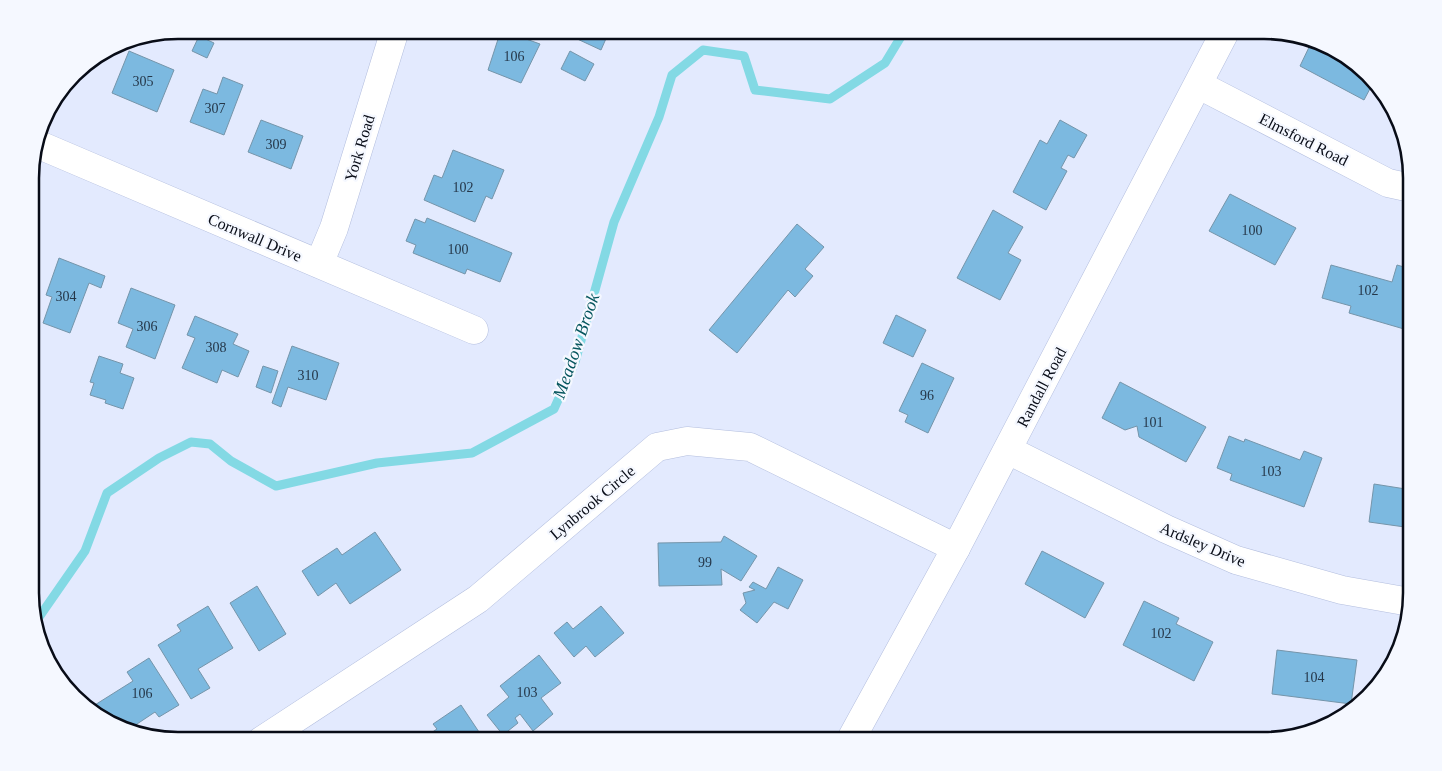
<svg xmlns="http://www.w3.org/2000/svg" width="1442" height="771" font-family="Georgia,serif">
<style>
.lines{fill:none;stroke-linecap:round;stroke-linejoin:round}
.stream{stroke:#83d9e4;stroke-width:9}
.building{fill:#7cb9e0;stroke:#7595aa}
.minor-casing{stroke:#b3bede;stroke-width:29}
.tertiary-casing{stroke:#b3bede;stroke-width:29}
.minor{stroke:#fff;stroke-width:28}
.tertiary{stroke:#fff;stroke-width:28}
.labels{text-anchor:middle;stroke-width:4.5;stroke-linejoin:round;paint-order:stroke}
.number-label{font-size:14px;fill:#253749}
.street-label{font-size:16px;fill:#080c17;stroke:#f5f8ff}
.water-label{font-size:18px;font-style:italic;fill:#06565e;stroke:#f5f8ff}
.rim{fill:none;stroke:#080c17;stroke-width:2.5}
</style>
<rect width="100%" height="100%" fill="#e3eafe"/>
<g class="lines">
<path class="stream" d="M35,623l50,-72 22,-58 52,-35 32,-16 19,2 21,17 45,25 101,-23 95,-10 82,-44 21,-47 39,-140 45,-105 13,-42 31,-25 41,6 11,34 75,9 55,-36 20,-33"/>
</g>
<path class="building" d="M501,30l39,14 -19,39 -33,-13z
M576,30h30l-1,3 3,1 -7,16 -28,-13z
M1109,30h18l-2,6z
M199,36l15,7 -7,15 -15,-7z
M1312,41l18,4 43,38 -9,17 -64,-34z
M129,51l45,19 -17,42 -45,-19z
M570,51l24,13 -9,17 -24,-12z
M223,77l20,8 -19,50 -34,-13 13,-33 14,5z
M261,120l42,16 -12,33 -43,-17z
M1060,120l27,15 -13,23 -6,-3 -7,13 6,3 -21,39 -33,-18 27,-52 7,4z
M453,150l51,20 -12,29 -6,-3 -11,26 -51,-22 10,-25 8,3z
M1230,194l66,34 -21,37 -66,-34z
M993,210l30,17 -15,26 13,7 -21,40 -43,-22z
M427,218l85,35 -12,29 -33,-13 -2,5 -52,-21 3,-8 -10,-4 9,-22 10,4z
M797,224l27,23 -19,22 8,7 -18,21 -7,-7 -51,63 -28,-23z
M59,258l46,18 -4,12 -12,-5 -19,50 -27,-10 9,-26 -6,-2z
M1331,265l61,17 5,-17 14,4v34l-7,26 -55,-16 2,-7 -29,-8z
M131,288l44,17 -20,54 -29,-12 7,-18 -15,-6z
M896,315l30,15 -13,27 -30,-14z
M195,316l43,18 -5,10 16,7 -11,26 -16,-7 -5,13 -35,-15 13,-30 -8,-3z
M292,346l47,17 -13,37 -38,-13 -7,20 -9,-4z
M99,356l24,8 -3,9 14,5 -11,31 -18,-6 1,-3 -16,-5 4,-12 -4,-1z
M922,363l32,15 -26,55 -23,-11 3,-7 -9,-4z
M263,366l15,5 -7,22 -15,-6z
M1120,382l86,45 -20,35 -47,-25 -2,-11 -12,4 -23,-12z
M1229,436l15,6 1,-3 55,21 4,-9 18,7 -18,49 -74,-27 2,-6 -15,-6z
M1374,484l38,6v38l-43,-6z
M375,532l26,38 -51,34 -14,-21 -18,13 -16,-25 35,-23 5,7z
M724,536l33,20 -16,25 -20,-12 1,16 -63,1 -1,-43 63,-1z
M1042,551l62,32 -19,35 -60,-34z
M778,567l25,13 -15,29 -14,-7 -17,21 -17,-13 6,-7 -3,-10 12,-3 -6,-3 4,-5 13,7z
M257,586l29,48 -27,17 -29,-48z
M1144,601l35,17 -3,6 37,18 -19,39 -71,-36z
M208,606l25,42 -35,21 12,19 -19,11 -33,-54 23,-14 -4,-6z
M601,606l23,27 -29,24 -9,-11 -12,11 -20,-24 13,-11 6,7z
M1277,650l80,10 -6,44 -79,-10z
M539,655l22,28 -20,15 12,16 -20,17 -13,-17 -5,4 3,5 -15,12 -16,-20 22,-18 -9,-11z
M149,658l30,47 -20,12 -4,-5 -27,18 -16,-4 -22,-18 43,-27 -6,-9z
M461,705l22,33 -4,3h-60l18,-12 -4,-5z"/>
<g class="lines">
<defs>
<path id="minor" d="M1199,85l189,98 23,5
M37,144l437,186
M319,264l15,-36 61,-198
M1008,450l158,79 70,31 106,30 68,12
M261,741l217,-142 179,-152 30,-6 63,6 206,101"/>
<path id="tertiary" d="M850,741l106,-193 270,-518"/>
</defs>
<use href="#minor" class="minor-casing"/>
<use href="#tertiary" class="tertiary-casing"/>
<use href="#minor" class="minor"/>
<use href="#tertiary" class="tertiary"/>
</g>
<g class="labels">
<g class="number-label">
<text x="514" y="61">106</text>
<text x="143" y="86">305</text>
<text x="215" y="113">307</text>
<text x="276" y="149">309</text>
<text x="463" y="192">102</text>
<text x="1252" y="235">100</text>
<text x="458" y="254">100</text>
<text x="1368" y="295">102</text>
<text x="66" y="301">304</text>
<text x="147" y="331">306</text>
<text x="216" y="352">308</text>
<text x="308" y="380">310</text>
<text x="927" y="400">96</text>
<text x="1153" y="427">101</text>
<text x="1271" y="476">103</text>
<text x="705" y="567">99</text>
<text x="1161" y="638">102</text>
<text x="1314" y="682">104</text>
<text x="527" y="697">103</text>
<text x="142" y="698">106</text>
</g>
<g class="street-label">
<text transform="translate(1304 139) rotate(27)" y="6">Elmsford Road</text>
<text transform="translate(359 148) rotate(-73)" y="6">York Road</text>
<text transform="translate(255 237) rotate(23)" y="6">Cornwall Drive</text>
<text transform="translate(1041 387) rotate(-62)" y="6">Randall Road</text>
<text transform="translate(592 502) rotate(-40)" y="6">Lynbrook Circle</text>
<text transform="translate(1203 544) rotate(23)" y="6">Ardsley Drive</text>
</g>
<g class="water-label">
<text transform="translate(576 346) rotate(-71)" y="6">Meadow Brook</text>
</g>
</g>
<path d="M0 0H1442V771H0ZM178 39H1264A139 139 0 0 1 1403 178V593A139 139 0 0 1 1264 732H178A139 139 0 0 1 39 593V178A139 139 0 0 1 178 39Z" fill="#f5f8ff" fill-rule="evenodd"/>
<path class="rim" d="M178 39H1264A139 139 0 0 1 1403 178V593A139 139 0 0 1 1264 732H178A139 139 0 0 1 39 593V178A139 139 0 0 1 178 39Z"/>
</svg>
